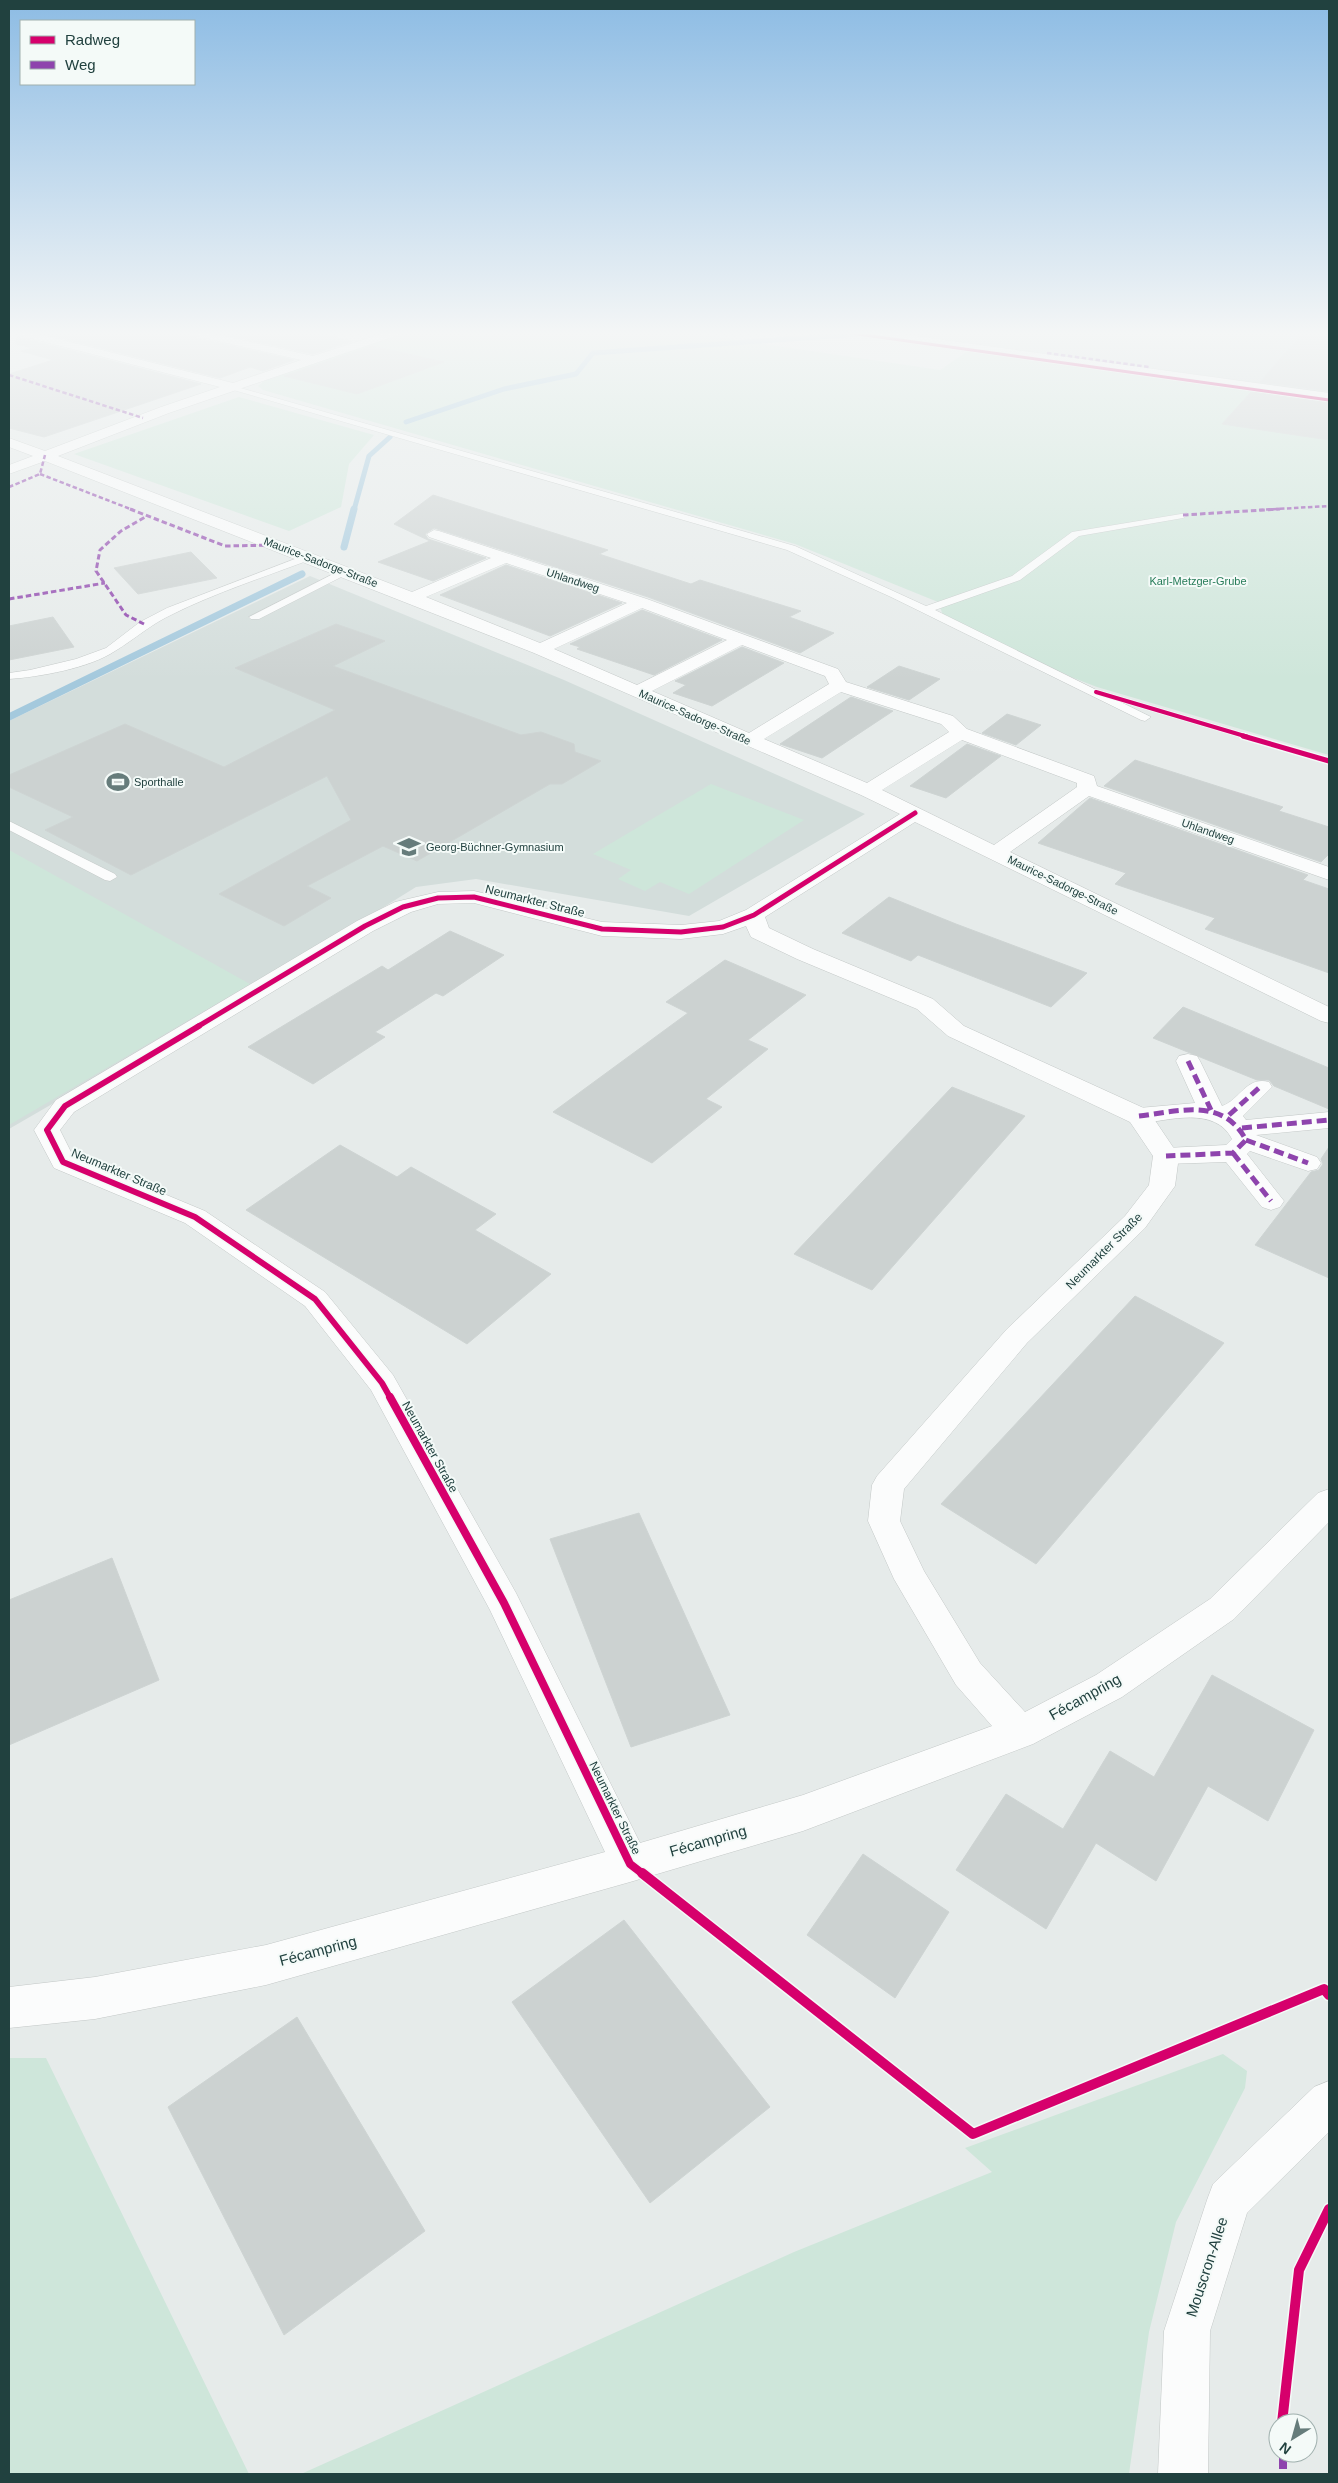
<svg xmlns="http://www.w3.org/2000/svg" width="1338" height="2483" font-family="Helvetica,sans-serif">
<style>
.built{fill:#d3dddb}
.green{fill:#cee6da}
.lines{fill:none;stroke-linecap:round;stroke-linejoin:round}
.stream-far1{stroke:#a4c9dd;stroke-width:5}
.stream{stroke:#a4c9dd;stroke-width:7}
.building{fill:#ccd2d1;stroke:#ced4d3}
.service-casing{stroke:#c3c8c7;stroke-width:1}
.pedestrian-casing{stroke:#c3c8c7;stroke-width:1}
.minor-casing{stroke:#c3c8c7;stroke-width:1}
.tertiary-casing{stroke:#c3c8c7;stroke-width:1}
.service{fill:#fbfcfc;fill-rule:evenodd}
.pedestrian{fill:#fbfcfc;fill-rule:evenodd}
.minor{fill:#fbfcfc;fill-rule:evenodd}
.tertiary{fill:#fbfcfc;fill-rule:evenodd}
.quiet-far3{stroke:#8e44ad;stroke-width:2.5;stroke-dasharray:4.5 2.5;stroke-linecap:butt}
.quiet-far2{stroke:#8e44ad;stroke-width:3;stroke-dasharray:5.5 3;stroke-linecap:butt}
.quiet-far1{stroke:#8e44ad;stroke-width:5;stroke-dasharray:10 5;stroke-linecap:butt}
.quiet{stroke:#8e44ad;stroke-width:8;stroke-dasharray:16 8;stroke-linecap:butt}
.cycleway-far5-casing{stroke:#f4faf8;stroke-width:4.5}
.cycleway-far4-casing{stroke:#f4faf8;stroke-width:5.5}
.cycleway-far3-casing{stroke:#f4faf8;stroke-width:8}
.cycleway-far2-casing{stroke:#f4faf8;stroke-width:9}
.cycleway-far1-casing{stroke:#f4faf8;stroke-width:11}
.cycleway-casing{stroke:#f4faf8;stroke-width:13}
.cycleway-far5{stroke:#d6006c;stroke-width:3}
.cycleway-far4{stroke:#d6006c;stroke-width:4}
.cycleway-far3{stroke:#d6006c;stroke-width:5}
.cycleway-far2{stroke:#d6006c;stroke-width:6}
.cycleway-far1{stroke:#d6006c;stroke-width:8}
.cycleway{stroke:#d6006c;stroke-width:10}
.labels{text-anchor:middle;stroke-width:4;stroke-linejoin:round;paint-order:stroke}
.far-street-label{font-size:11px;fill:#21413f;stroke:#f4faf8}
.far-park-label{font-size:11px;fill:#277c59;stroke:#f4faf8}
.far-poi-label{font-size:11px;fill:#21413f;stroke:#f4faf8;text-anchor:start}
.street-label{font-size:12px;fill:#21413f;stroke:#f4faf8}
.near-street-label{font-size:15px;fill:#21413f;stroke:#f4faf8}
</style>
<rect width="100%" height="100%" fill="#e6ebea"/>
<path class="built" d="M899,333h430v60l-353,-49z
M310,576l254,104 301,134 -176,102 -213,-37 -60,8 -148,92 -259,150v-408z"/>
<path class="green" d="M404,333l89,2 5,-2h192l250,37 28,-19 361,51v353l-232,-68 -26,-10 -128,-62 -5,-13 -143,-58 -532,-154 -5,-4 6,-5z
M239,397l135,38 -25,29 -8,43 -52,24 -215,-77z
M711,784l93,36 -115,74 -29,-12 -15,9 -27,-12 13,-9 -38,-16z
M9,850l241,134 -241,141z
M1223,2054l24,17 -2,17 -69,134 -27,110 -20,142h-828l493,-222 198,-80 -27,-24z
M9,2058h37l203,416h-240z"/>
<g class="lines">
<path class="stream-far1" d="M406,422l98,-33 72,-15 17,-21 266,-19
M354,510l15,-54 21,-19"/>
<path class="stream" d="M344,547l10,-38
M9,717l293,-143"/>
</g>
<path class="building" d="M41,333h148l3,4 102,23 -31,11 -13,-4 -30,11z
M217,333h97l38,8 -39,13z
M1303,333h26v58l-69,-9z
M17,337h1l183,47 -157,53 -35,-9v-54l44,-14 -32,-9 12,-3 -17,-4z
M372,346l72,16 -87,32 -73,-18z
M1251,392l78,11v37l-107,-16z
M433,495l175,55 -9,4 92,30 9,-4 101,31 -12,6 45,16 -34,20 -152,-56 -214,-69 -9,6 3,5 58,19 -53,23 -55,-19 52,-21 -36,-17z
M191,552l26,26 -79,16 -24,-26z
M506,565l116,38 -72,33 -110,-41z
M642,610l80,30 -68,35 -77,-26 3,-2 -10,-3z
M53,617l21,30 -65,13v-34z
M336,624l49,17 -52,25 188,69 20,-3 33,12 1,8 26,9 -39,23h-12l-133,77 -34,-15 -76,40 24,12 -47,28 -65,-32 132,-74 -24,-44 -196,99 -86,-45 28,-13 -64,-30v-12l116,-51 99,43 111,-57 -100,-42z
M742,647l42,16 -72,43 -39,-13 13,-8 -11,-4z
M899,666l41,13 -31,21 -42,-13z
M851,697l42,14 -71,47 -42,-14z
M1007,714l34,11 -25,20 -34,-12z
M967,744l34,12 -55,42 -36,-12z
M1135,760l148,47 -4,4 50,16v27l-8,8 -217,-76z
M1090,798l218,77 -5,5 26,9v84l-124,-44 10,-11 -100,-34 11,-11 -88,-30z
M889,897l67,27 131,49 -36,34 -133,-52 -7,6 -69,-28z
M450,931l54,24 -61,41 -7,-3 -61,39 10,5 -72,47 -65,-37 134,-81 6,4z
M725,960l81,35 -58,45 20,9 -62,50 16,8 -70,56 -99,-51 135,-99 -22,-11z
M1183,1007l146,61v41l-55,-23 -5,-6h-12l-104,-42z
M952,1087l73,29 -153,174 -78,-36z
M340,1145l57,32 14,-10 85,47 -21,16 76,44 -84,70 -221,-134z
M1329,1147v131l-74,-33 56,-73 8,-2 4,-6 -2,-5z
M1135,1296l89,47 -188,221 -95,-60z
M639,1513l91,202 -99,32 -81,-208z
M112,1558l47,122 -150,65v-145z
M1212,1675l102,55 -46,91 -60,-35 -52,95 -60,-38 -50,86 -90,-59 50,-76 57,35 47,-78 44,26z
M863,1854l86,58 -54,86 -88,-63z
M624,1920l146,187 -120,96 -138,-201z
M297,2017l128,214 -141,104 -116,-228z"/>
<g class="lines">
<defs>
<path id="service" d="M230,385l565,161 131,60 86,-30 60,-44 115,-19 1,2 -5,3 -104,18 -59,44 -85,30 216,107 -6,4 -4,-1 -250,-123 -104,-47 -557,-161z
M308,554l5,3 -1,2c-45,17 -97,34 -139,55 -22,10 -38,25 -58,37 -25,17 -76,26 -106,28v-6l21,-3 46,-11 30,-11 34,-26 27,-14z
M345,568l5,3 -1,2 -90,46h-8l-2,-2z
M9,821l106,53 2,3 -7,4 -5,-1 -96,-50z"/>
<path id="pedestrian" d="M1188,1054l9,2 3,5 22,45c18,-6 24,-30 47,-24l3,5 -29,29 3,4 83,-8v16l-73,7 61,22 4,6 -4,6 -9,2 -58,-20 -3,3 37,47 -4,6 -9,3 -9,-3 -36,-45 -60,2 -9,-2 -4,-6 4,-6 9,-2 60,-3 6,-6c-17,-33 -63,-19 -93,-15l-9,-2 -4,-6 4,-6 9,-2 56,-5 -19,-42 3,-5z"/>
<path id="minor" d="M17,333h17l199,50 68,-23 -109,-25 -1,-2h19l103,23 71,-23h15l-1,2 -229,78 -111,43 354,136 79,-34 -62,-21 -2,-3 7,-4 5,1 208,68 191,70 8,13 107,34 14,13 127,47 3,10 232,81v13l-240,-84 -79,56 319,155v16l-8,-2 -406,-199 -150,95 4,11 44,21 120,50 31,27 184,84 31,46 -4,30 -30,42 -118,115 -123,146 -4,32 24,50 56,92 45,49 71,-37 114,-76 108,-106 11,-4v33l-95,97 -112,78 -89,47 -230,87 -173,51 -364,103 -171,34 -86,9v-41l86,-10 171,-32 339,-93 -115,-242 -119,-220 -66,-84 -120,-83 -131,-55 -20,-38 22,-30 301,-179 38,-19 43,-10 36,-1 128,31 79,3 38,-4 27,-11 154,-96 -39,-19 -327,-142 -489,-192 -36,13v-9l24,-9 -24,-9v-9l36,13 116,-44 59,-20 -202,-52zM506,563l121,40 -87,40 -114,-46zM642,608l85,32 -90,45 -83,-36zM742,645l83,31 4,8 -80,49 -97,-42zM841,692l100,32 8,8 -82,51 -103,-44zM962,740l115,43v4l-83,58 -112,-55zM474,903l128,33 79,3 42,-5 23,-8 5,11 46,22 120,50 31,27 182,86 23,34 -4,29 -24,31 -118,113 -130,147 -5,9 -4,36 26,58 62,106 36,41 -189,69 -163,48 -124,-250 -123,-218 -68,-83 -120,-81 -132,-55 -13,-26 14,-18 299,-181 38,-19 27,-8z
M865,333h28l436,60v8l-458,-65z"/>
<path id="tertiary" d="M1329,2081v51l-82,81 -37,118 -2,143h-50l6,-143 43,-131 6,-16 101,-97z"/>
</defs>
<use href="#service" class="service-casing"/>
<use href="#pedestrian" class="pedestrian-casing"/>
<use href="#minor" class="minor-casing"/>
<use href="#tertiary" class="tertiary-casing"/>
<use href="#service" class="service"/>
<use href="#pedestrian" class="pedestrian"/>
<use href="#minor" class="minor"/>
<use href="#tertiary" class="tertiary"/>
<path class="quiet-far3" d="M1047,353l102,14
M9,375l134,43
M40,474l93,36
M9,487l31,-13 5,-19
M1259,510l70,-4"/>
<path class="quiet-far2" d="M130,509l95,37 52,-1
M1183,515l97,-6
M9,599l96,-16
M144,624l-18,-9 -30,-44 4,-21 21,-19 26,-15"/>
<path class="quiet-far1" d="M1188,1061l23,49
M1229,1115l31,-28
M1139,1116c41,-5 84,-19 107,24l-13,13 -67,3
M1242,1128l87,-8
M1246,1140l62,23
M1233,1153l38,48"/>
<path class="quiet" d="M1283,2453v21"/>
<defs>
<path id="cycleway-far5" d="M850,333l479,67"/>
<path id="cycleway-far4" d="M1096,692l152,45"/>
<path id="cycleway-far3" d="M1243,736l86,25
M197,1027l168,-101 38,-19 35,-9 36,-1 128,32 79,3 42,-5 31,-12 161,-102"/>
<path id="cycleway-far2" d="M199,1026l-134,80 -18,24 16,32 132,55 120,82 67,84 9,16"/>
<path id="cycleway-far1" d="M390,1397l114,206 126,261 13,10"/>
<path id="cycleway" d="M642,1873l331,261 351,-145 5,6
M1282,2423l17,-153 30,-61"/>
</defs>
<use href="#cycleway-far5" class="cycleway-far5-casing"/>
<use href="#cycleway-far4" class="cycleway-far4-casing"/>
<use href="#cycleway-far3" class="cycleway-far3-casing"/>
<use href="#cycleway-far2" class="cycleway-far2-casing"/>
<use href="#cycleway-far1" class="cycleway-far1-casing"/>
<use href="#cycleway" class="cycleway-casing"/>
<use href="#cycleway-far5" class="cycleway-far5"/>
<use href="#cycleway-far4" class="cycleway-far4"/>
<use href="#cycleway-far3" class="cycleway-far3"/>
<use href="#cycleway-far2" class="cycleway-far2"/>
<use href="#cycleway-far1" class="cycleway-far1"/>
<use href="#cycleway" class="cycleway"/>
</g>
<linearGradient id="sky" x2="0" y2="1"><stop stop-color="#8dbce4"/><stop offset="0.49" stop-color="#f4f6f6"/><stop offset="1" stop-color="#f4f6f6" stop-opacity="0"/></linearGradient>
<rect width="1338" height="680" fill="url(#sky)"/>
<defs>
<symbol id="stadium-bare" viewBox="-9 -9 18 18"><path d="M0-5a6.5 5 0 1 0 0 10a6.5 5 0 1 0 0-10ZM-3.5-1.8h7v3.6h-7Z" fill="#667c7b" stroke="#f4faf8" stroke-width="2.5" paint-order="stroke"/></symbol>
<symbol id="school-bare" viewBox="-9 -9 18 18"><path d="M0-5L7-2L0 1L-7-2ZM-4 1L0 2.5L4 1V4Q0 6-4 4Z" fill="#667c7b" stroke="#f4faf8" stroke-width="2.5" paint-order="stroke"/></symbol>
</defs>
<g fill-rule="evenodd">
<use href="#stadium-bare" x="102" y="766" width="32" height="32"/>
<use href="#school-bare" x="393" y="831" width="32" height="32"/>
</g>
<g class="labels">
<g class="far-street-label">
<text transform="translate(321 562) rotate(21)" y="4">Maurice-Sadorge-Straße</text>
<text transform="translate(573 580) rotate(18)" y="4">Uhlandweg</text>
<text transform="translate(695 717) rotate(24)" y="4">Maurice-Sadorge-Straße</text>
<text transform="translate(1208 831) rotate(19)" y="4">Uhlandweg</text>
<text transform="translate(1063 885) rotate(26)" y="4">Maurice-Sadorge-Straße</text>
</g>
<g class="far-park-label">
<text x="1198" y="585">Karl-Metzger-Grube</text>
</g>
<g class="far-poi-label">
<text x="134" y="786">Sporthalle</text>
<text x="426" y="851">Georg-Büchner-Gymnasium</text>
</g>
<g class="street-label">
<text transform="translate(535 901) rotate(14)" y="4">Neumarkter Straße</text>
<text transform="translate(119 1172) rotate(23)" y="4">Neumarkter Straße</text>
<text transform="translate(1104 1251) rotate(-45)" y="4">Neumarkter Straße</text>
<text transform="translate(430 1447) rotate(61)" y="4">Neumarkter Straße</text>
<text transform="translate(615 1808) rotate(64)" y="4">Neumarkter Straße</text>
</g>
<g class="near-street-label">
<text transform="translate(1085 1697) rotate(-29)" y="5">Fécampring</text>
<text transform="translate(708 1841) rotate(-16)" y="5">Fécampring</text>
<text transform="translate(318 1951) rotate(-15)" y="5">Fécampring</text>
<text transform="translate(1207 2267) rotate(-72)" y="5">Mouscron-Allee</text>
</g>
</g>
<rect width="1338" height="2483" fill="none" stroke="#21413f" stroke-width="20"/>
<rect x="20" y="20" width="175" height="65" fill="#f4faf8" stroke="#a0b0ae"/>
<rect x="30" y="36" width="25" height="8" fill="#d6006c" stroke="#a0b0ae"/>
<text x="65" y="45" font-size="15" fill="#21413f">Radweg</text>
<rect x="30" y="61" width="25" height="8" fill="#8e44ad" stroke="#a0b0ae"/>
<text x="65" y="70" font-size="15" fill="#21413f">Weg</text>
<g transform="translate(1293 2438) rotate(217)"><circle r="24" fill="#f4faf8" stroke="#a0b0ae"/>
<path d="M0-4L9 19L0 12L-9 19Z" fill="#667c7b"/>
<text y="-8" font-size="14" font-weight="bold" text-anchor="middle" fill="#21413f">N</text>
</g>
</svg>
